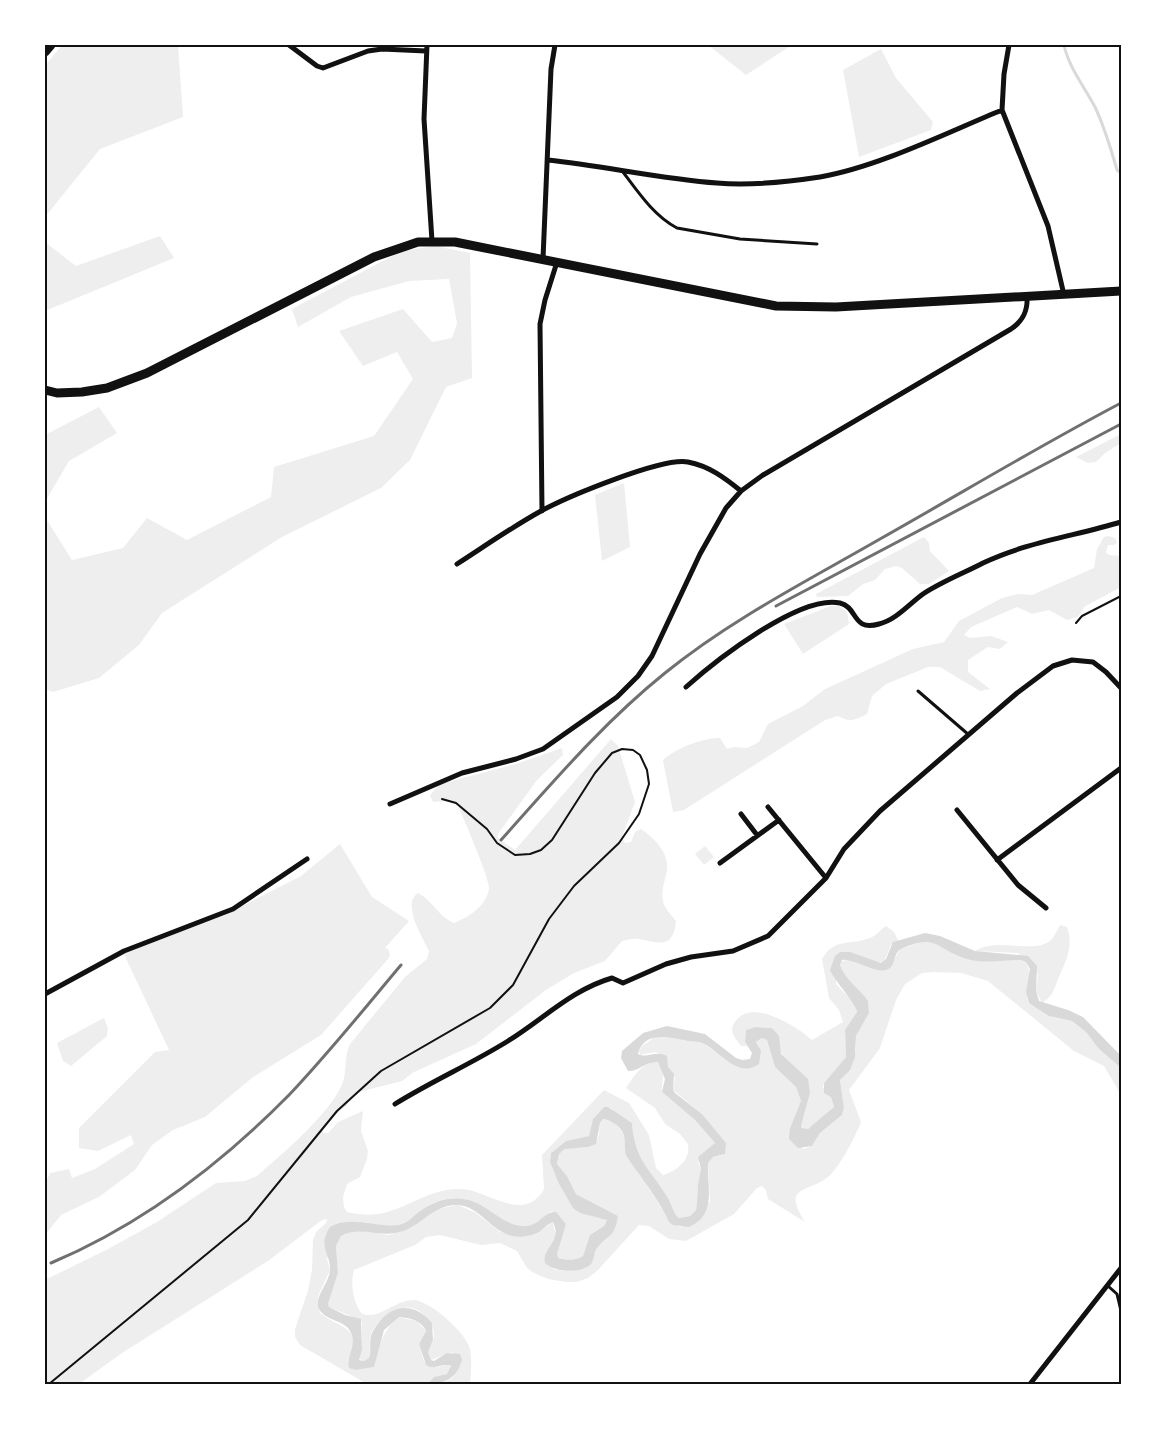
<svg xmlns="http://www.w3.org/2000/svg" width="1166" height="1429" font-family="Figtree,sans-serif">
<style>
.green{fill:#eee}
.water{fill:#d9d9d9}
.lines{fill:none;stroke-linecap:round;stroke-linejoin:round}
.stream{stroke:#d9d9d9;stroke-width:3}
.path{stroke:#111;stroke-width:2}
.service{stroke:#111;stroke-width:3}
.minor{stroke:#111;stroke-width:5}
.secondary{stroke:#111;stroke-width:9}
.rail{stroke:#707070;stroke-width:3}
.neatline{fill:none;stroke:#111;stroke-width:2}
</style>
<rect width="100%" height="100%" fill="#fff"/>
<path class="green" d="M62,45h116l5,72 -83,32 -55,68v-151z
M708,45h84l-46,30z
M881,49l15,29 37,44 -2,8 -72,27 -16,-87z
M160,236l14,22 -129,53v-69l31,24z
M435,246l35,7 2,125 -26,9 -36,73 -29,28 -99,49 -120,76 -23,32 -40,33 -46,14 -8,-3v-172l27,43 51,-12 24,-30 40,22 84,-43 3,-30 100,-31 39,-57 -16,-27 -34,14 -24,-35 64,-22 29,33 20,-4 5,-15 -8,-44 -40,2 -58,16 -53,30 -6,-18 110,-58z
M99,407l18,26 -48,28 -24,41v-67z
M1121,434v9l-16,10 -9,9 -8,1 -12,-6z
M624,483l6,64 -28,14 -7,-66z
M1109,536l6,2 2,5 -3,2h-6l-2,7 3,3 12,1v31l-37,20 -6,10 -11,3 -18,-10 -17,4 -15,-7 -46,20 -7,8 6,3 21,-2 17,6 -8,7 -12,-2 -20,13v12l22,17 -10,2 -40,-24h-12l-42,17 -14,12 -5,18c-12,6 -17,9 -29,2l-13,4 -141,90 -11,2 -10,-52c14,-12 39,-22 57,-22l7,11 7,-2 13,1 12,-6 9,-18 35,-18 22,-17 88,-40 31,-7 15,-21 43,-23 16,-4 14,1 62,-27 3,-19 7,-12z
M924,537l5,6 1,8 19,20 -20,13h-9l-18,-16 -6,-2 -11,3 -10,11 -12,4 -15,12 -31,1 -1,-3z
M831,606h8l8,6 2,12 -46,30 -19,-30z
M611,739l7,7 17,56 -13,35 3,6 6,-1 4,-10 6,-3c13,9 28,23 26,41 -2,11 -6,20 -4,31 1,7 9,15 13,20 -3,30 -18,21 -38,18 -5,-1 -11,1 -16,2l-17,20 -31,12 -28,17 -70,54 -64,29 -10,8 -47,12 -9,13 -18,14 -6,9 1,4h5l10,-11 25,-11 -2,20 7,20 -1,8 -7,18 -13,7 -4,13 1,10 3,5c49,13 70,-24 114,-23 25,0 63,36 83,0l-2,-34 62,-65 25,13 20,32 7,33 7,7c14,-4 28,-15 25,-31l-8,-10 -15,-10 -10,-16 -29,-20c9,-13 14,-23 30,-27 12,8 5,20 6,31l33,28 20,23 -17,19 3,7 -3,15 -1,18 -1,8 -6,6 -11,2c-6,-5 -7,-13 -11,-20 -19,-31 -33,-37 -36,-75l-17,-10 -4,-5 -7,-1 -11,12 -4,17 -23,5 -15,12 -1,9 9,22 10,17 38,19 -3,6 -14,9 -7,21c-7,5 -17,4 -25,2l-2,-4 10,-30 -14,-13c-7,4 -11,12 -18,14 -27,9 -47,-24 -71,-26 -16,-2 -30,1 -43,12 -6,5 -10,11 -18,13 -19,5 -38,-2 -58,-2l-17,37 3,11 -12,26 2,17c22,17 43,13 28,48l8,9 18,-3c5,-20 8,-36 24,-50l19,4 9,10 -7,13 5,18 13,5 10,-2 4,2 -4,7 -8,2 -11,8h-61l-67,-39 -5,-8v-8l13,-38 4,-21 1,-30 3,-8 10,-9 1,-4 -5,1 -54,41 -146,92 -43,31h-34v-104l63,-31 49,-27 59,-39 29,-2 12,-5c24,-21 76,-65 86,-94 4,-13 1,-26 7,-38l55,-67 22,-18 2,-8c-6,-13 -28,-47 -11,-58 14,7 21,24 36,30 15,-6 32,-17 35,-34 2,-8 -26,-71 -31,-84l-10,-4 -15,1 -3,-7 10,-11 79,-21 43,-15 1,7 -26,25 -39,54v4l17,12z
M340,844l32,53 37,24 -24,27 3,1 2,6 -2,4 -67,76 -68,42 -48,40 -32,13 -21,15 -17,25 -36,27 -38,18 -16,20v-52l5,-10 19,-4 3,9 23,-9 39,-25 -3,-9 -33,16 -19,-3v-20l76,-76 14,-2 -47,-100 103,-35 76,-39z
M705,846l9,11 -10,8 -9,-11z
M1060,925l7,2c7,20 -1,33 -9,52 -4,11 -5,17 -16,24l-6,-12 2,-17 -20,-21 -43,-2c24,-15 60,5 77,-12 3,-4 6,-10 8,-14z
M886,926l8,6 5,10 -8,3 -7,17c-14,3 -30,-9 -44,-10l-4,32 18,19 3,9 -12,20 1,25 -22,26 -1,5 8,9 3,10 -22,21 -8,1 -3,-3 9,-33 -31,-43 -7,-22 -17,-1 -9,3 -1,12 2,4h-6c-6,-8 -13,-15 -6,-24 16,-25 61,4 77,18l31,-18 -4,-12 -10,-12 -7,-39c13,-22 28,-13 48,-21 6,-2 11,-9 16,-12z
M924,941l13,2 18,11 18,6h48l5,2 5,13 -4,10v13l2,5 24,14 19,4 14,11 12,16 23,20v27l-17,-29 -30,-15 -86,-70 -27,-8 -27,-1 -12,1 -17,11 -9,16 -16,48 -31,42 12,32c-6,15 -20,43 -32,54 -21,18 -48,8 -24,46l-37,-23 -2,-9 -4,-4 -5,2 -23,26 -48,27 -17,-2 -20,-13 -10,-1 -42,46 -9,7 -11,4h-11l-18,-3 -14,-6 -7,-5 -10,-17 -17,-8 -19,2 -41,-10 -14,2 -11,8 -61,25c-4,13 -1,33 8,44 18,6 33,-14 51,-14 17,0 53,33 57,49 2,11 1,24 0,35h-29l11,-6 9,-14 -9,-12 -21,8 -3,-8c2,-6 6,-11 6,-18 0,-7 -4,-11 -8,-17 -17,-20 -42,-5 -54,14 -4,8 -1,18 -3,27l-5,3 -5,-2 3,-9v-28c-3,-3 -28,-13 -34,-15v-3l10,-31 -2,-27 5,-10 15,-6 32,5 12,-3 13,-6 24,-17 21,-4 18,8 24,19 31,2 6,-1 16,-11 3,15 -8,13 5,19c11,2 30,5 38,-6 4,-4 2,-10 5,-14 9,-12 19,-18 22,-33l-42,-22 -9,-18 -10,-12 2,-10 6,-5c10,-4 28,3 33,-11 3,-7 -1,-13 5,-19 7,1 13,4 17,10 7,8 4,20 9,29 13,22 29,41 40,64l12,5 29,-25 -2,-39 5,-6 10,-2 -21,-41 -29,-24 2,-12 -7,-11 -2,-11 -11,-4 -15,3 -1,-4 3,-5 13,-9 15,-1 32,7 41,25 12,-1 4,-20 -3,-5 6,-4 5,2 8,27 21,20 5,14 -11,27 13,21 9,-3 8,-13 22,-18 2,-7 -4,-28 6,-6 10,-23v-15l13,-23 -1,-12c-7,-10 -28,-25 -28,-39l9,-3 32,11 11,-5 7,-15z
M104,1018l4,10 -1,8 -36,30 -8,-5 -6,-18z"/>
<path class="water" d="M925,933l15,3 35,15 53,5 9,10 -1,25 3,10 29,9 15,7 38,39v12l-23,-20 -12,-16 -14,-11 -23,-5 -20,-13 -3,-11 4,-23 -4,-7 -5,-2c-17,0 -37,4 -54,-1 -33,-10 -29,-27 -68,-9 -5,5 -4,14 -9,18 -11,9 -35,-10 -48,-8l-2,5c5,15 20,24 28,36l1,12 -13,23 -1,21 -5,13 -10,10 4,28 -2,7 -22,18 -8,13 -14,2 -9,-9 1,-11 11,-27 -5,-14 -21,-20 -8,-27 -5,-2 -6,4 5,9 -2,13c-21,15 -38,-12 -55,-20 -5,-3 -9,-2 -15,-3 -16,-3 -45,-12 -51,13 9,5 18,-4 29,2l1,11 6,7 -1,16 2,3 27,21 24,29 -1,11 -12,3 -5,6c-1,24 9,52 -19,64l-16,-2 -4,-3c-11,-24 -27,-43 -42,-65 -4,-7 0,-18 -5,-26 -4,-6 -11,-11 -19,-12l-3,4 -4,21 -8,3 -23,2 -6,5 -2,10 10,12 9,18 42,22c-4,23 -8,16 -21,32 -4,5 -2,13 -7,17 -10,9 -36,7 -45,-2 -4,-15 18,-21 8,-41 -6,2 -10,8 -16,11 -41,16 -50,-26 -79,-28 -25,-1 -36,21 -58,27 -21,6 -40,-7 -59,4l-5,10 2,27 -10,31 1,3 16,8 16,4 1,31 -3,10 5,1 5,-3c3,-9 -1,-19 4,-27 15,-27 40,-31 59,-8l1,17 -5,12 3,8 3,1 13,-8 13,1 2,6c-5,18 -17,24 -34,24l6,-7 13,-3 4,-8c-8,-4 -17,5 -25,-1l-7,-21 7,-13c-5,-11 -16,-13 -27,-14l-15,13 -10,37 -18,3 -7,-2c-3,-12 8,-22 2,-35 -5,-14 -27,-11 -33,-26 -2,-14 11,-23 12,-37 1,-16 -13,-23 0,-43 21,-12 46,1 68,-2 11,-2 15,-9 22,-14 14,-10 27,-14 43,-12 22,2 37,25 59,27 17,2 21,-15 34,-14l10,12 -9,30 1,4c8,2 18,3 25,-2l7,-21 14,-9 3,-6 -27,-7 -7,-5 -14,-24 -9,-22 1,-9 15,-12 23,-5 4,-17 11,-12h4l24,16c3,38 17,44 36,75 4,7 5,15 11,20l11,-2 6,-6 1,-8 1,-18 3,-15 -3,-12 17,-14 -20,-23 -33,-28 3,-13 -7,-17c-12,-1 -18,9 -30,9l-7,-13 1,-7 21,-18 24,-7 38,8 31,24 6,2 8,-1 2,-6 -7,-11 1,-12 9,-3 17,1 7,8 2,18 27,25 2,14 -9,33 1,2 6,1 26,-22 -3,-10 -7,-4v-10l22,-26 -1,-27 12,-18c-1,-9 -21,-29 -27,-42l5,-14 5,-4h10l31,11 5,-4 7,-17z"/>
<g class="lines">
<path class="stream" d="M1064,45c5,23 20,41 31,62 10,21 16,42 22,63l4,3"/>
<path class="path" d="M1076,623l6,-7 39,-20
M49,1384l199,-164 89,-109 44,-40 109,-63 23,-23 36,-66 25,-33 45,-43 20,-29 10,-30 -2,-14 -7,-15 -7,-5 -11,-1 -10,4 -17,20 -43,67 -11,10 -11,4 -15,1 -18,-12 -10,-14 -31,-26 -14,-4"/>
<path class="service" d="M623,172c15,20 31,44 54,56l63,11 77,5
M918,691l51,44
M1108,1286l9,8 4,17"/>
<path class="minor" d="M289,45l28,21 6,2 45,-17 14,-2 44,2
M427,45l-3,74 8,122
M1009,45l-5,29 -2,36 46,116 16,69
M548,160c57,6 113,19 169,23 34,3 70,-1 103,-6 58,-10 126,-44 182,-67
M543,259l8,-190 4,-24
M542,511l-2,-187 5,-24 12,-38
M457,564c28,-18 55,-37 84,-53 26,-14 121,-54 147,-49 21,4 37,16 53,29
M686,687c29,-26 114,-93 154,-84 18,4 12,29 39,21 17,-4 30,-20 44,-30 18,-12 41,-21 60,-31 44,-21 92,-27 138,-41
M390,804l72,-31 54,-14 27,-10 74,-52 21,-21 14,-20 48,-102 26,-46 15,-17 22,-16 248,-146c12,-8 17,-18 16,-33
M768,807l58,71
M957,810l61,75 28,23
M741,814l16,21
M997,860l124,-92
M720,863l59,-43
M45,994l79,-43 109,-42 74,-50
M395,1104c37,-23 76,-40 113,-63 34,-21 65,-52 104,-63l11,5 43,-19 25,-7 42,-6 35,-15 58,-58 18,-29 36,-38 137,-118 36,-27 19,-6 21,2 13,10 15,16
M1030,1384l91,-116"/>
<path class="secondary" d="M45,52l6,-7
M45,390l12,3 25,-1 25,-4 40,-15 227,-116 44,-15h37l321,64 60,1 285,-16"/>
<path class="rail" d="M776,606l345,-182
M501,840c52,-58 102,-117 164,-167 65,-53 142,-92 215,-134 80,-45 159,-93 241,-136
M51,1263c90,-38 170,-99 238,-168 39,-41 75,-86 112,-130"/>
</g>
<rect width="1166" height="1429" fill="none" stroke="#ffffff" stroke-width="92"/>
<rect x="46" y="46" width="1074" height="1337" class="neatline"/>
</svg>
